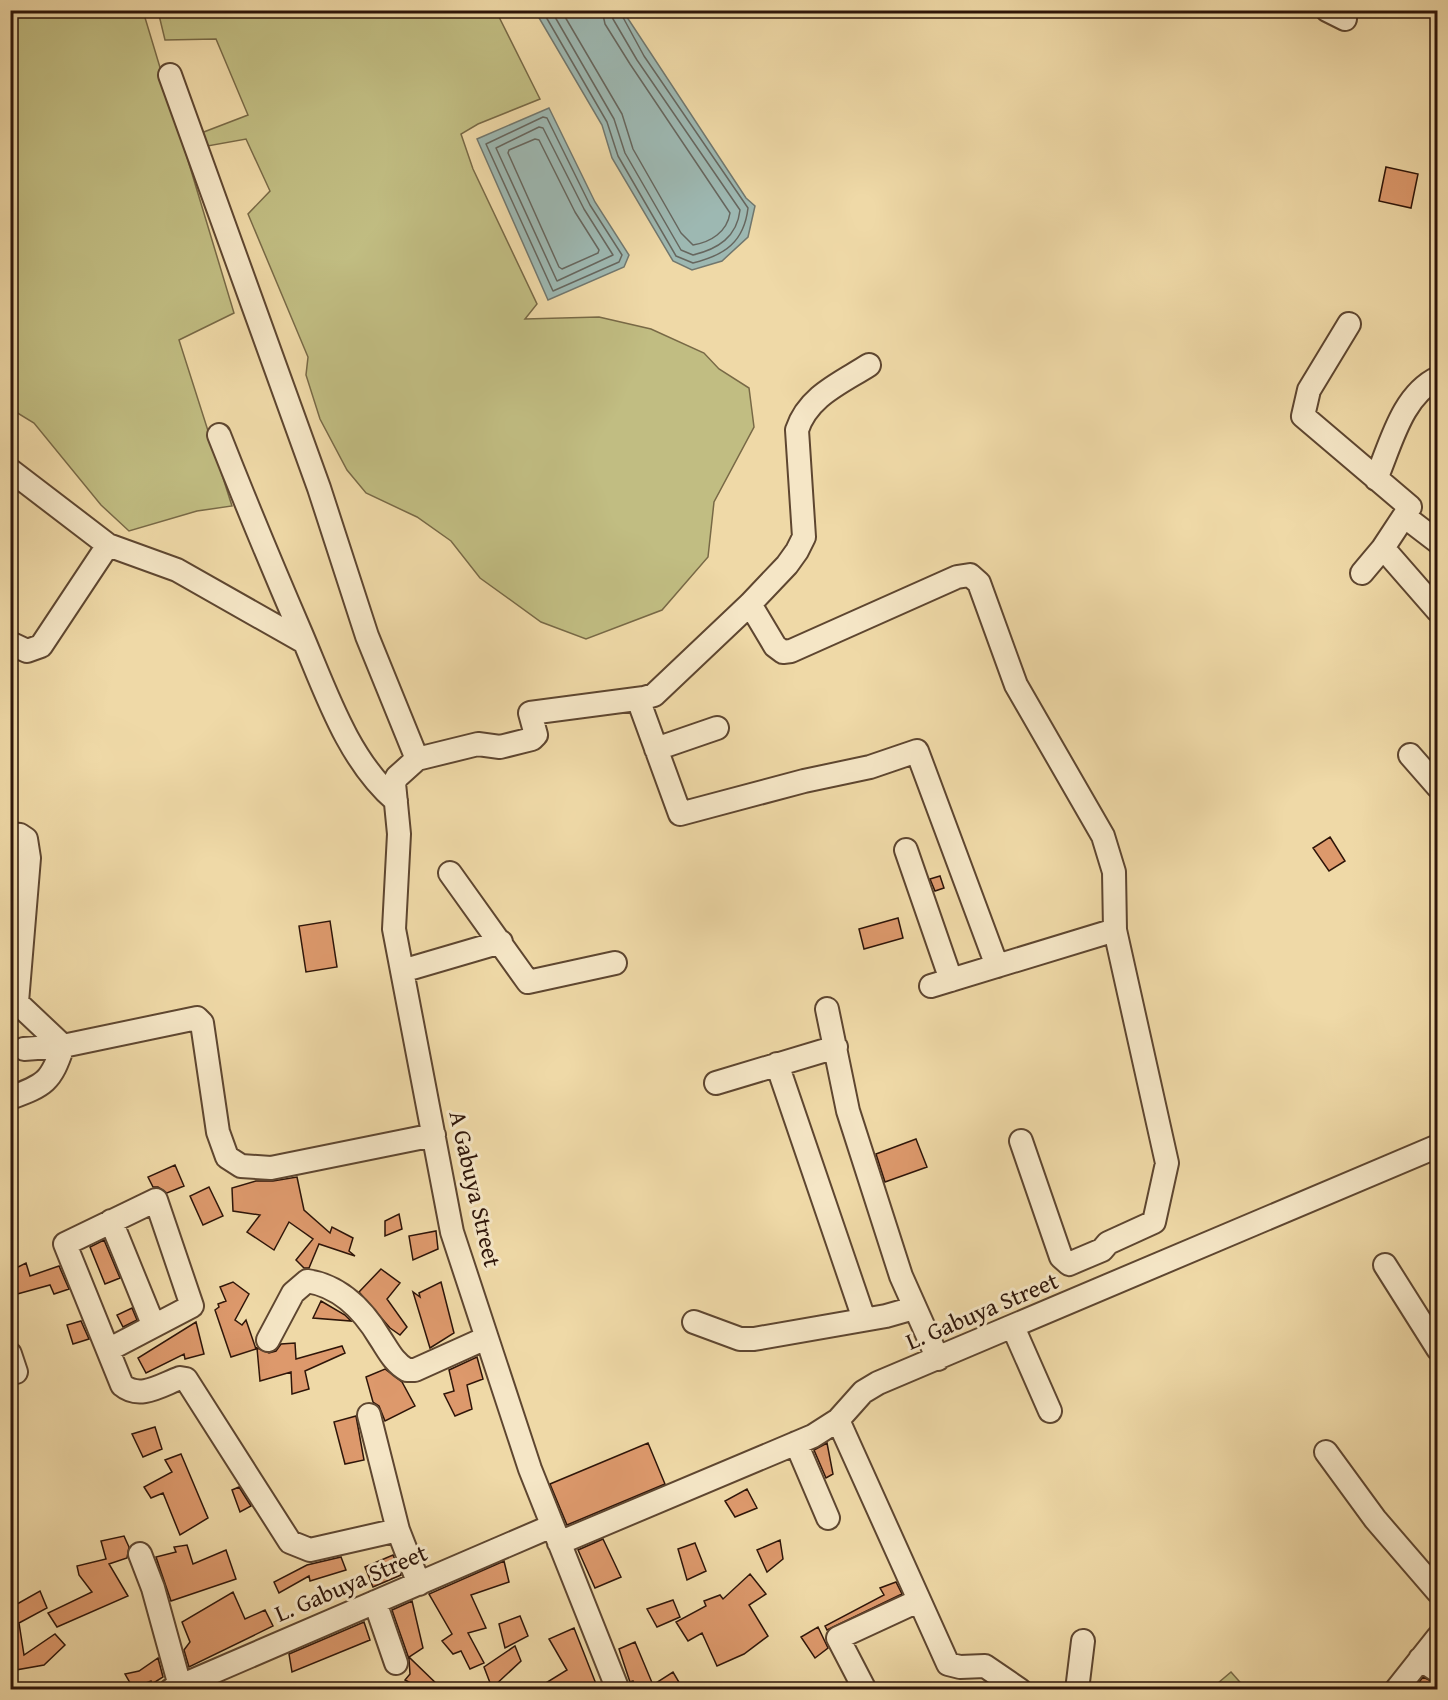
<svg xmlns="http://www.w3.org/2000/svg" width="1448" height="1700" font-family="'Gentium Book Plus',serif">
<style>
.green{fill:#c1bd82;stroke:#786946;stroke-width:1.5}
.water{fill:#9db8b2;stroke:#71776e;stroke-width:1.5}
.lines{fill:none;stroke-linecap:round;stroke-linejoin:round}
.shore{stroke:#66665e;stroke-width:1.5}
.building{fill:#dd996c;stroke:#2e1509;stroke-width:1.5}
.minor-casing{stroke:#5e4630;stroke-width:26}
.minor{stroke:#f5e6c6;stroke-width:22}
.labels{text-anchor:middle;stroke-width:6;stroke-linejoin:round;paint-order:stroke}
.street-label{font-size:24px;fill:#2e1509;stroke:#f5e6c6}
</style>
<rect width="100%" height="100%" fill="#efd9a7"/>
<filter id="stains"><feTurbulence type="fractalNoise" baseFrequency=".00333" numOctaves="4"/><feColorMatrix values="0 0 0 0 .2 0 0 0 0 .09 0 0 0 0 .02 0 0 0 .5 -.17"/></filter>
<radialGradient id="worn" r=".72"><stop offset=".6" stop-color="#630" stop-opacity="0"/><stop offset="1" stop-color="#630" stop-opacity=".3"/></radialGradient>
<path class="green" d="M11,11h132l91,302 -55,27 53,166 -35,5 -68,20 -28,-26 -67,-82 -23,-14z
M158,11h338l44,88 -62,25 -17,10 12,35 64,135 -12,15 74,-2 52,12 53,24 15,16 30,19 5,39 -40,75 -6,55 -46,53 -76,29 -45,-17 -61,-44 -29,-37 -34,-24 -51,-24 -19,-23 -27,-51 -14,-44 2,-18 -60,-143 22,-23 -24,-52 -44,8 -6,-12 52,-20 -32,-76 -51,1z
M1231,1672l15,17h-35z"/>
<path class="water" d="M535,11h88l123,187 9,8 -7,31 -26,24 -30,9 -19,-9 -61,-103 -10,-33z
M549,108l46,94 34,53 -5,12 -76,33 -71,-161z"/>
<g class="lines">
<path class="shore" d="M542,10l65,112 11,34 58,100 17,7c32,-8 51,-21 55,-55l-104,-152 -25,-46
M551,10l63,109 11,34 56,97 12,5c25,-6 44,-18 47,-45l-103,-150 -24,-41 -2,-9
M561,10l61,104 11,35 48,84 12,12c18,-3 34,-13 37,-32l-100,-149 -25,-40 -3,-14
M543,117l4,1 43,87 32,50 -3,7 -66,29 -67,-147z
M539,127l4,1 41,81 29,46 -56,26 -61,-133z
M535,139l4,1 36,72 24,38 -1,3 -36,16 -3,-2 -51,-114 1,-3z"/>
</g>
<path class="building" d="M1386,167l32,7 -7,34 -32,-7z
M1330,837l15,24 -16,10 -16,-23z
M940,876l4,12 -9,3 -5,-12z
M898,918l5,20 -39,11 -5,-20z
M330,921l7,46 -31,5 -7,-46z
M916,1139l11,28 -42,15 -9,-28z
M175,1165l9,21 -17,7 -9,-6h-5l-5,-10z
M297,1177l7,33 26,23 2,-6 21,11 -4,13 6,5 -36,-12 -10,24h-5l-8,-8 17,-21 -24,-17 -15,28 -27,-18 13,-17 -27,-4 -1,-23 24,-7h17z
M209,1187l14,29 -20,9 -13,-29z
M399,1214l3,15 -17,7v-15z
M436,1231l2,18 -25,11 -4,-24z
M104,1240l16,38 -15,6 -15,-37z
M26,1263l4,13 29,-10 10,23 -15,5 -4,-9 -40,11v-25z
M381,1269l19,14 -13,16 20,28 -7,8 -10,-7 -31,-36z
M233,1282l16,12 -14,26 7,5 4,-5 10,29 -25,8 -16,-47 4,-3 -1,-3 8,-3 -6,-14z
M441,1282l13,51 -24,15 -17,-56 7,5 -1,-4z
M321,1301l24,14 6,6 -38,-3z
M132,1308l5,12 -14,7 -6,-12z
M81,1321l8,18 -16,5 -6,-19z
M196,1322l8,32 -19,5 -1,-5 -38,19 -8,-15z
M295,1343l1,16 46,-13 3,7 -40,18 4,18 -17,5 -1,-22 -31,9 -3,-33 12,5 7,-2 5,-7z
M477,1357l6,22 -16,6 5,24 -17,7 -11,-22 10,-3 -5,-21z
M385,1369l17,13 13,24 -30,15 -6,-15 -6,-4 -7,-25z
M356,1416l8,44 -19,4 -11,-42z
M155,1427l7,22 -19,8 -11,-23z
M648,1443l17,41 -98,41 -17,-41z
M827,1443l6,31 -7,4 -12,-28z
M181,1454l27,64 -28,17 -17,-42 -12,5 -7,-11 28,-15 -7,-12z
M239,1487l12,19 -11,6 -8,-22z
M747,1489l10,19 -22,9 -10,-16z
M124,1536l5,11 -2,11 -18,6 19,32 -71,31 -9,-14 44,-21 -13,-17 -2,-9 29,-7 -5,-18z
M603,1539l18,38 -26,11 -17,-38z
M780,1540l3,19 -16,13 -10,-22z
M695,1543l11,28 -19,9 -9,-31z
M187,1545l6,19 33,-14 10,29 -65,22 -15,-44 20,-5 -2,-5z
M393,1555l8,20 -28,12 -8,-20z
M341,1557l5,13 -36,11 -1,-5 -30,17 -5,-11 33,-17z
M504,1561l5,21 -38,13 15,33 -18,5 16,30 -14,6 -9,-18 -8,3 -11,-13 10,-7 -23,-40z
M750,1574l16,20 -17,11 19,31 -24,18 -27,12 -15,-33 -14,8 -12,-19 30,-16 -2,-5 16,-6 3,4z
M896,1582l6,12 -75,36 -2,-4 59,-31 -4,-7z
M40,1591l7,17 -28,15 5,32 31,-21 10,11 -21,20 -34,6v-63z
M233,1592l12,27 20,-9 8,16 -84,41 -5,-17 6,-8 -8,-20z
M673,1600l7,17 -23,10 -10,-18z
M412,1601l11,47 -14,9 33,32h-20l-17,-9 5,-6 -1,-15 -17,-49z
M520,1616l8,20 -23,12 -6,-24z
M364,1622l6,18 -78,32 -3,-18z
M818,1627l10,21 -13,10 -14,-21z
M574,1628l24,61h-62l31,-19 -18,-31z
M635,1642l18,43 20,-13 10,17h-47l-3,-8 -3,1 -11,-33z
M515,1646l6,15 -29,27 -8,-21z
M158,1658l5,19 -11,7 -1,-3 -18,7 -8,-14 14,-3z
M1423,1677l14,7v5h-23z"/>
<g class="lines">
<defs>
<path id="minor" d="M1327,10l18,9
M170,75l149,413 48,148 50,123
M1349,324l-40,66 -6,26 107,91 -27,41 55,63
M219,435c26,66 53,131 81,196 25,58 47,128 96,170
M10,470l98,75 69,25 127,72
M1376,479c15,-35 26,-84 62,-101
M1404,516l34,26
M1362,573l21,-25
M750,604l25,42 8,6 8,-1 166,-74 13,-2 9,8 37,102 87,151 11,36 1,58 52,233 -13,59 -46,21 -6,7 -33,14 -8,-7 -40,-116
M10,643l17,8 14,-5 67,-101
M638,699l42,115 124,-33 66,-14 47,-16 80,215
M656,749l61,-21
M1410,755l28,32
M10,834l10,1 6,4 3,19 -12,144
M906,850l45,130
M450,873l78,109 87,-19
M402,971l99,-29
M931,986l184,-56
M10,996l53,50c-12,36 -18,39 -53,52
M827,1009l21,102 53,165 37,83
M24,1049l39,-3 134,-28 5,5 16,109 9,25 14,9 30,2 163,-33
M777,1064l87,255
M716,1083l120,-36
M111,1221l42,103
M1385,1265l53,84
M694,1322l46,17h14l132,-23 28,-8
M1013,1327l37,84
M268,1340l25,-47 14,-12c33,5 57,30 73,57 8,12 14,25 27,32h8l71,-32
M108,1350l84,-44 -36,-106 -91,44 57,141c18,15 39,0 58,-7l6,1 104,163 20,8 88,-20 21,54
M10,1354l6,18
M369,1415l29,115
M838,1420l110,244 12,3 25,-1 35,24
M796,1443l32,75
M1326,1452l49,67 63,73
M559,1543l254,-107 25,-16 25,-28 15,-9 560,-237
M140,1554l13,34 27,98
M375,1602l21,61
M1420,1659l18,12
M171,1690l381,-164
M618,1690l-88,-221 -78,-237 -58,-303 5,-95 -5,-51 3,-6 20,-18 61,-15 22,3 32,-8 4,-4 -6,-22 114,-15 10,-3 96,-91 37,-39 10,-14 7,-14 -7,-107c11,-34 44,-47 72,-65
M865,1690l-27,-52 80,-37
M1077,1690l6,-49
M1396,1690l42,-53"/>
</defs>
<use href="#minor" class="minor-casing"/>
<use href="#minor" class="minor"/>
</g>
<g class="labels">
<g class="street-label">
<text transform="translate(475 1189) rotate(77)" y="8">A Gabuya Street</text>
<text transform="translate(982 1311) rotate(-23)" y="8">L. Gabuya Street</text>
<text transform="translate(351 1583) rotate(-23)" y="8">L. Gabuya Street</text>
</g>
</g>
<rect width="1448" height="1700" fill="none" stroke="#efd9a7" stroke-width="36"/>
<rect x="12" y="12" width="1424" height="1676" fill="none" stroke="#2e1509" stroke-width="3"/>
<rect x="18" y="18" width="1412" height="1664" fill="none" stroke="#2e1509" stroke-width="1.5"/>
<rect width="100%" height="100%" filter="url(#stains)"/>
<rect width="100%" height="100%" fill="url(#worn)"/>
</svg>
